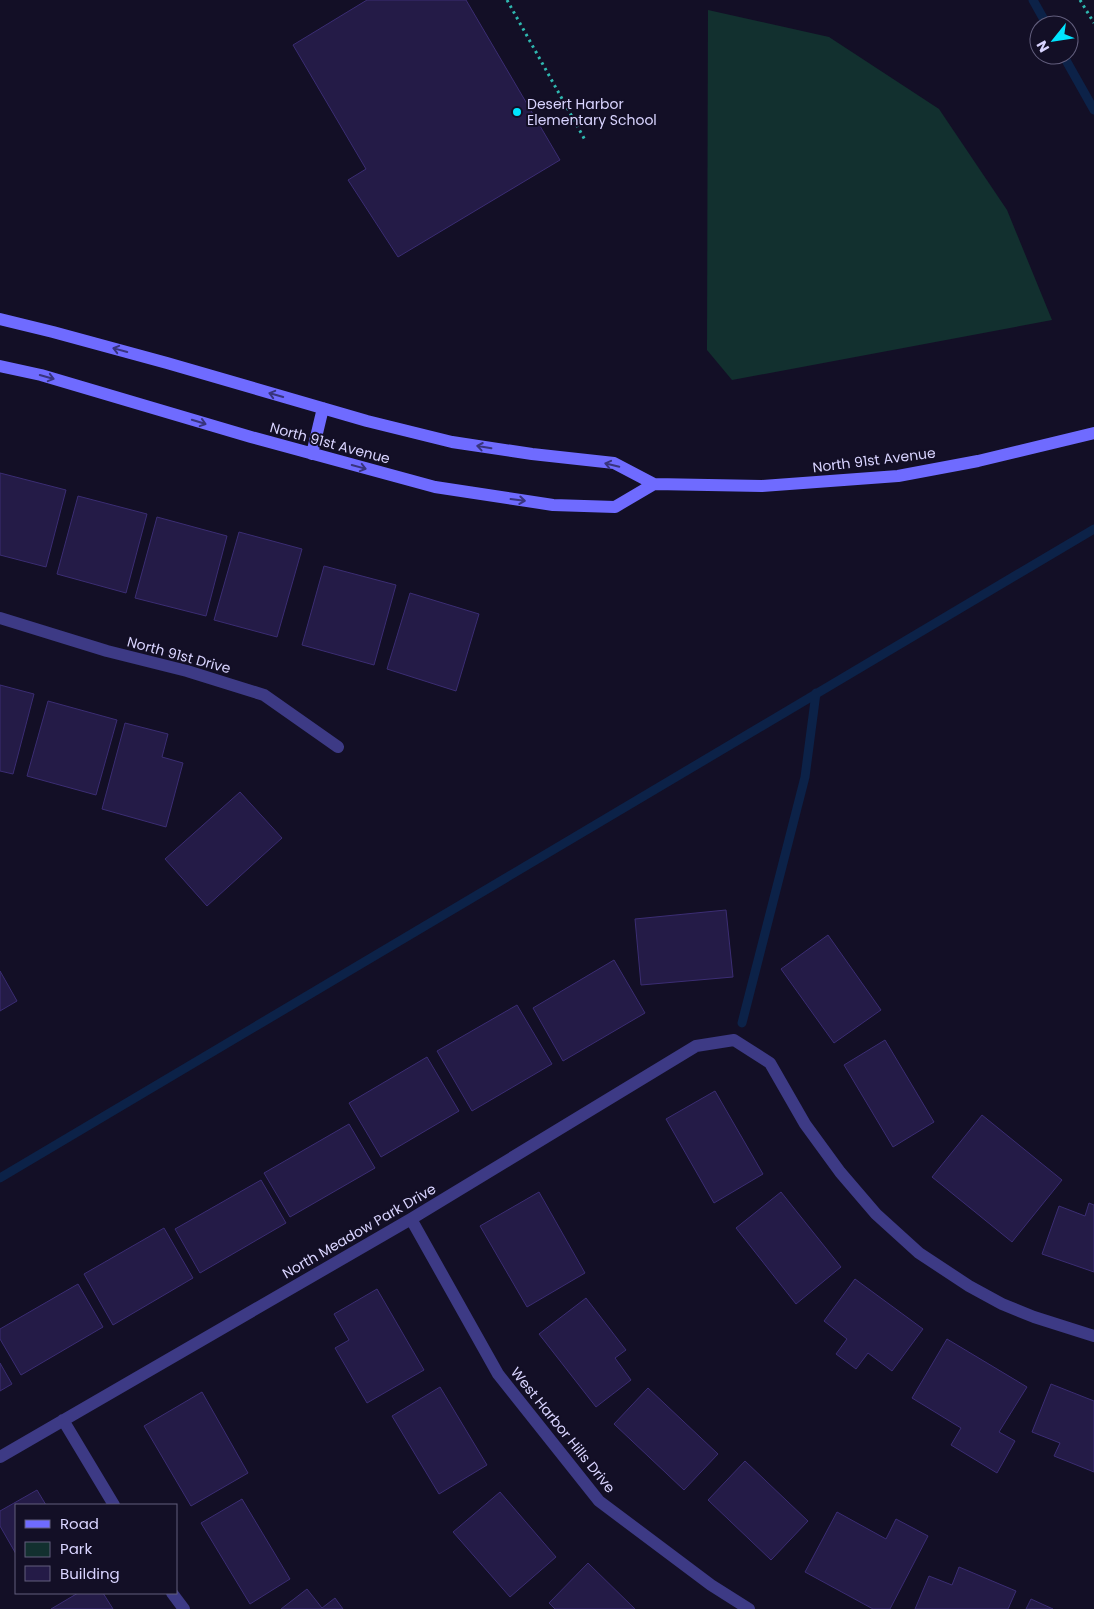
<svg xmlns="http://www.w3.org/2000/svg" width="1094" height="1609" font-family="Poppins,sans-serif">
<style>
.green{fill:#12302f}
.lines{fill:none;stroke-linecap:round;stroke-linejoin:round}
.stream{stroke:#0c2248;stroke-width:9}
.building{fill:#241b47;stroke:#3b2d73}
.path{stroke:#2fb8b0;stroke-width:3;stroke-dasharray:2.5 4;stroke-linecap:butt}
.minor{stroke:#3d3a85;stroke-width:12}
.secondary{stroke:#6f6bff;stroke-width:12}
.oneway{stroke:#38347d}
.poi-dot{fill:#00e5ff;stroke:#130f26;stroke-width:2}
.labels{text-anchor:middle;stroke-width:4;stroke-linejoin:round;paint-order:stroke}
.poi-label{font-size:14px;fill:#d9d4ff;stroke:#130f26;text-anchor:start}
.street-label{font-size:14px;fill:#d9d4ff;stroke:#130f26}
</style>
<rect width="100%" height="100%" fill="#130f26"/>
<path class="green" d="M708,10l121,27 110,72 68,101 45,110 -320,60 -25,-30z"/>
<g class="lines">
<path class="stream" d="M1033,0l14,25
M1063,55l31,55
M742,1023l63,-246 11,-84
M0,1178l1094,-649"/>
</g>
<path class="building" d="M367,0h99l94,160 -162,97 -50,-77 18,-11 -73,-124z
M0,473l66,17 -20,77 -46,-12z
M78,496l69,18 -21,79 -69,-19z
M157,517l70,19 -21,80 -71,-18z
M239,532l63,17 -25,88 -63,-17z
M324,566l72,19 -22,80 -72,-20z
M410,593l69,21 -23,77 -69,-22z
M0,685l34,9 -21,80 -13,-3z
M48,701l69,19 -21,75 -69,-19z
M125,723l43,11 -6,23 21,6 -17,64 -64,-18z
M240,792l42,46 -75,68 -42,-47z
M726,910l7,67 -92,8 -6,-66z
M828,935l53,75 -47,33 -53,-74z
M614,960l31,53 -82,48 -30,-53z
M0,971l17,30 -17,10z
M517,1005l35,59 -80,47 -35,-60z
M885,1040l49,82 -41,25 -49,-82z
M427,1057l32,54 -78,46 -32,-54z
M715,1091l48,83 -49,29 -48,-84z
M982,1115l80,65 -50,62 -80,-65z
M349,1124l26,44 -85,49 -26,-44z
M261,1180l25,43 -86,50 -25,-44z
M539,1192l46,81 -58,34 -47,-81z
M781,1192l60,75 -45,37 -60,-76z
M1089,1203l5,2v67l-52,-18 17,-48 26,10z
M164,1228l29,50 -80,47 -29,-51z
M855,1279l68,50 -31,42 -24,-18 -12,16 -20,-15 11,-15 -23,-18z
M78,1284l25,43 -82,48 -21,-36v-10z
M377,1289l47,81 -57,33 -32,-55 14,-8 -15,-26z
M586,1298l40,52 -11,8 16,22 -35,27 -57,-73z
M947,1339l80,48 -28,45 16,9 -18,32 -46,-28 10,-17 -49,-30z
M0,1363l12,21 -12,7z
M1051,1384l43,17v71l-40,-16 6,-13 -28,-11z
M440,1387l47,78 -48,29 -47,-78z
M648,1388l70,66 -34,36 -70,-66z
M202,1392l46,81 -57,33 -47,-80z
M745,1461l63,60 -37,39 -63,-60z
M37,1490l9,15h-30v49l-16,-28v-15z
M500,1492l56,65 -46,40 -57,-65z
M242,1499l48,80 -40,25 -49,-81z
M837,1512l49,27 10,-20 32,17 -38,73h-17l-68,-37z
M588,1563l47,46h-80l-6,-6z
M959,1567l57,24 -8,18h-93l14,-33 23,9z
M307,1589l15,19 13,-10 8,11h-62z
M78,1593h25l10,16h-62z
M1031,1599l22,10h-27z"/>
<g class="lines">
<path class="path" d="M507,0l78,140
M1080,0l14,23"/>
<path class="minor" d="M0,618l107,33 80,20 77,24 74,52
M411,1219l87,155 101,127 112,84 38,24
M63,1420l51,85
M0,1457l411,-238 285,-173 38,-6 36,23 35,61 35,48 36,42 43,39 50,33 33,18 32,13 60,19
M172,1593l12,16"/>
<path class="secondary" d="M0,319l53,13 114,31 200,58 85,21 80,12 82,9 40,21 108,2 136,-10 80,-15 116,-28
M0,366l41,9 210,62 184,50 118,18 62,2 39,-23
M312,454l11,-46"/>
</g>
<defs><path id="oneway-shaft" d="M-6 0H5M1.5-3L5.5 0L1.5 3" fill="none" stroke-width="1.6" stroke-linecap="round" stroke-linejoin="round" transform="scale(1.25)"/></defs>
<g class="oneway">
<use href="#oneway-shaft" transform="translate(120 350) rotate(-165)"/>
<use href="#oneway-shaft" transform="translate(47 377) rotate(16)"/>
<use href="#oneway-shaft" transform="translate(276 395) rotate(-164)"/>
<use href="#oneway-shaft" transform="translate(199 422) rotate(17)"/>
<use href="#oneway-shaft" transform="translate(484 447) rotate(-171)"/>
<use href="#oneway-shaft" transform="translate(612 465) rotate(-166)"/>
<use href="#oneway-shaft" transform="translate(359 467) rotate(15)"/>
<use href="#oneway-shaft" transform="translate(518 500) rotate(7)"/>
</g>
<circle class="poi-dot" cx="517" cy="112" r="5"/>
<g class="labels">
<g class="poi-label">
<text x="527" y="109">Desert Harbor<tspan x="527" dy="16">Elementary School</tspan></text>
</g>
<g class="street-label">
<text transform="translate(330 443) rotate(15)" y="5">North 91st Avenue</text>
<text transform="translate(874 460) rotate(-7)" y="5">North 91st Avenue</text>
<text transform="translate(179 655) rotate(15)" y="5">North 91st Drive</text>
<text transform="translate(359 1231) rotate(-30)" y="5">North Meadow Park Drive</text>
<text transform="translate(563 1430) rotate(51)" y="5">West Harbor Hills Drive</text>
</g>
</g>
<rect x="15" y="1504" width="162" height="90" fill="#130f26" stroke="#625e7d"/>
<rect x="25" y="1520" width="25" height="8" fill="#6f6bff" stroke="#625e7d"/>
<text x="60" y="1529" font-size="15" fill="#d9d4ff">Road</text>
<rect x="25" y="1542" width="25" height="15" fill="#12302f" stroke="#625e7d"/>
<text x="60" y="1554" font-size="15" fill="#d9d4ff">Park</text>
<rect x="25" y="1566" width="25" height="15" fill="#241b47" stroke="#625e7d"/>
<text x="60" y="1579" font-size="15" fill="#d9d4ff">Building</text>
<g transform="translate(1054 40) rotate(240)"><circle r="24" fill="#130f26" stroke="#625e7d"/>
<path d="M0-4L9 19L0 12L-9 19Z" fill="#00e5ff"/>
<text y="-8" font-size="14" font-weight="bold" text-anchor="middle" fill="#d9d4ff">N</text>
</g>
</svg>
